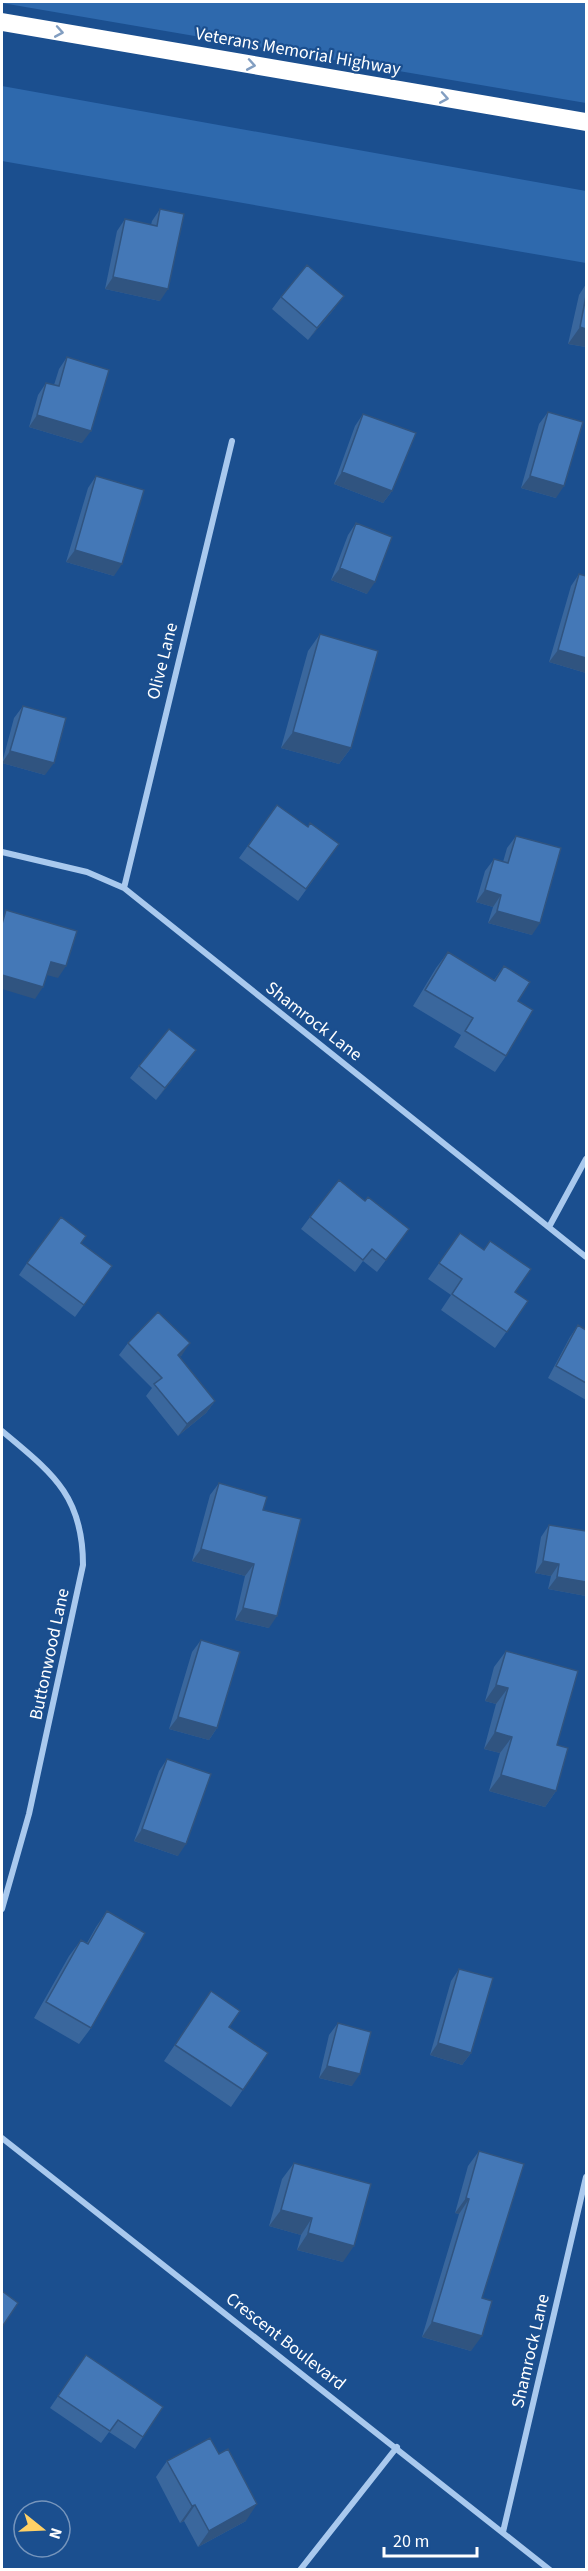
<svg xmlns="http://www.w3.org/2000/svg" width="588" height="2571" font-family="'Source Sans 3',sans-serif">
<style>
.green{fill:#2e69ad}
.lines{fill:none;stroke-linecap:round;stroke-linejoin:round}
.street{stroke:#a9c9ee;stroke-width:6}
.highway{stroke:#fff;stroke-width:18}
.wall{fill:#3a679d}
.shaded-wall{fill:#305480}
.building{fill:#4478b7;stroke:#305480;stroke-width:1.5}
.oneway{stroke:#829ec1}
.labels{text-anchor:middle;stroke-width:4.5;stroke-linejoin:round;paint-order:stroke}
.street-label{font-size:18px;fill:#fff;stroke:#1b4f8f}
</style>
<rect width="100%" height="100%" fill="#1b4f8f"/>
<path class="green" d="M2,2h584v101l-584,-100z
M2,86l584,105v72l-584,-102z"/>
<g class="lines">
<path class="street" d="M2,852l85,20 37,16 462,369
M124,888l108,-447
M549,1227l37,-68
M2,1431c50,42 81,64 81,134l-54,249 -27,95
M2,2138l548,432
M503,2532l83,-355
M300,2570l97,-123"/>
<path class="highway" d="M2,22l584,100"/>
</g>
<path class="wall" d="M160,209v92l-55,-12 12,-58 8,-12 26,6 1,-4z
M586,284v63l-18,-3 11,-49z
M281,297l54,11 -27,32 -36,-31z
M67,357l15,86 -53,-16 9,-32 8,-12 8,2 5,-16z
M548,412l8,86 -35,-10 18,-64z
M363,414l29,77 -9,12 -49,-19 21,-58z
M96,476l18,100 -48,-14 22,-74z
M356,523l11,71 -36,-14 17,-45z
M579,574l7,2v97l-37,-11 22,-76z
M320,634l31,114 -12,16 -58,-16 27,-97z
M23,706l22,69 -43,-12 12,-45z
M277,805l31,22 31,17 -41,57 -59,-43z
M516,836l16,99 -44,-12 5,-16 -17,-5 9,-31 9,-12 9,3 4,-14z
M448,952l46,28 10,-14 14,35 -12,55 -11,16 -41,-25 7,-12 -48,-29 23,-38z
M187,1062l-31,38 -26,-22 9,-12z
M310,1217l99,12 -32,43 -14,-11 -8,11 -54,-43z
M460,1233l55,59 13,9 -33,47 -54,-38 10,-15 -23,-16z
M86,1236l-5,7 31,23 -37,51 -56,-42 8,-12z
M578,1325l8,5v70l-38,-22 22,-41z
M128,1343l54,12 -3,2 36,44 -9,12 -28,23 -32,-40 6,-8 -33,-33z
M219,1483l44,27 6,118 -34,-8 10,-44 -53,-15 18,-66z
M549,1525l37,6v65l-38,-7 3,-13 -16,-3 6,-36z
M201,1640l16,88 -8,12 -40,-11 23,-77z
M506,1651l51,94 -1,46 -11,16 -56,-16 11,-38 -16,-4 12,-45 -11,-3 9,-34z
M167,1759l11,97 -44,-15 25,-70z
M107,1911l-16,117 -12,16 -45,-26 35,-62 12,-16 6,3 9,-16z
M459,1969l12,84 -9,12 -32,-10 21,-74z
M211,1991l18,36 39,26 -37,54 -67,-46z
M338,2023l14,63 -33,-8 10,-43z
M479,2151l3,147 -11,53 -49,-14 37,-123 -4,-1 13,-47z
M294,2163l49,99 -46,-12 4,-15 -32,-9 13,-47z
M86,2355l77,52 -28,42 -26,-17 -8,11 -51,-35z
M167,2461l79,60 -48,26 -14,-26 -4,2 -24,-46z"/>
<path class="shaded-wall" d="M113,277l55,12 -8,12 -55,-12z
M344,296l-9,12 -27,32 9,-12z
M580,327l6,2v18l-18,-3z
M37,415l54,16 -9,12 -53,-16z
M342,472l50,19 -9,12 -49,-19z
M530,476l34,10 -8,12 -35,-10z
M75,550l47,14 -8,12 -48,-14z
M340,568l35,14 -8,12 -36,-14z
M558,650l28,8v15l-37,-11z
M293,732l58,16 -12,16 -58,-16z
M10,751l44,12 -9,12 -43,-12z
M485,890l16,5 -8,12 -17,-5z
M497,911l43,12 -8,12 -44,-12z
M51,962l15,4 -8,12 -15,-4z
M2,975l41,12 -8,12 -33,-10z
M196,1050l-9,12 -31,38 9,-12z
M190,1343l-8,12 -13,12 9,-12z
M215,1401l-9,12 -28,23 9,-12z
M201,1549l53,15 -9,12 -53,-15z
M543,1561l16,3 -8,12 -16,-3z
M557,1577l29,5v14l-38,-7z
M243,1608l34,8 -8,12 -34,-8z
M496,1685l12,3 -12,16 -11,-3z
M178,1717l39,11 -8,12 -40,-11z
M495,1732l17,5 -12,16 -16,-4z
M501,1775l55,16 -11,16 -56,-16z
M142,1829l44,15 -8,12 -44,-15z
M438,2043l33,10 -9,12 -32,-10z
M327,2066l33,8 -8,12 -33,-8z
M466,2198l3,1 -10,15 -4,-1z
M281,2210l31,8 -11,17 -32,-9z
M308,2233l46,13 -11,16 -46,-12z
M432,2322l50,14 -11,15 -49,-14z
M257,2504l-11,17 -48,26 11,-16z
M195,2505l-11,16 -4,2 12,-17z"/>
<path class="building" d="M160,209l24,5 -16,75 -55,-12 12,-58 32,7z
M307,265l37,31 -27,32 -36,-31z
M586,296v33l-6,-2z
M67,357l42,13 -18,61 -54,-16 9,-32 13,3z
M548,412l35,10 -19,64 -34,-10z
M363,414l53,19 -24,58 -50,-19z
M96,476l48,14 -22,74 -47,-14z
M356,523l36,14 -17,45 -35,-14z
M579,574l7,2v82l-28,-8z
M320,634l58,17 -27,97 -58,-16z
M23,706l43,12 -12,45 -44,-12z
M277,805l31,22 2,-4 29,21 -33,45 -58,-43z
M516,836l45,12 -21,75 -43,-12 4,-16 -16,-5 9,-31 14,4z
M6,910l71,21 -11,35 -15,-4 -8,25 -41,-12v-51z
M448,952l47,29 9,-15 26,16 -12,19 15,9 -27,46 -41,-25 8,-13 -48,-28z
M169,1029l27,21 -31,38 -26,-22z
M339,1180l26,21 3,-4 41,32 -23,31 -14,-11 -9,11 -53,-43z
M61,1217l25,19 -5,7 31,23 -28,39 -57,-42z
M460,1233l24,17 6,-9 41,28 -16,23 13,9 -21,31 -55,-38 10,-15 -23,-16z
M158,1312l32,31 -12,12 37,46 -28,23 -33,-40 8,-6 -34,-35z
M578,1325l8,5v53l-30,-17z
M219,1483l48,14 -4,13 38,9 -24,97 -34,-8 11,-44 -53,-15z
M549,1525l37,6v51l-29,-5 2,-13 -16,-3z
M201,1640l39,12 -23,76 -39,-11z
M506,1651l72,20 -21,74 11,3 -12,43 -55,-16 11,-38 -17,-5 13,-44 -12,-3z
M167,1759l44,15 -25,70 -44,-15z
M107,1911l38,22 -54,95 -45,-26 35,-62 7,4z
M459,1969l34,9 -22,75 -33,-10z
M211,1991l29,20 -11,16 39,26 -25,37 -68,-45z
M338,2023l33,9 -11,42 -33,-8z
M479,2151l45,13 -42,134 10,3 -10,35 -50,-14 37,-123 -3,-1z
M294,2163l77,21 -17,62 -46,-13 4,-15 -31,-8z
M2,2291l16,12 -16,24z
M86,2355l77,52 -20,30 -25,-17 -8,11 -52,-35z
M210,2438l9,16 9,-5 29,55 -48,27 -14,-26 -3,1 -25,-45z"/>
<defs><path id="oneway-chevron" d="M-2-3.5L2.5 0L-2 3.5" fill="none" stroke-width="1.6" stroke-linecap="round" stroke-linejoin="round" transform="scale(1.5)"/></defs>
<g class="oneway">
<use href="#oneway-chevron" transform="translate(59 32) rotate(10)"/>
<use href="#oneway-chevron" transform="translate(251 65) rotate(10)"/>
<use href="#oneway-chevron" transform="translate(444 98) rotate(10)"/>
</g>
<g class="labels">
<g class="street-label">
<text transform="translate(298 51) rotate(10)" y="6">Veterans Memorial Highway</text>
<text transform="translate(162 661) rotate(-76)" y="6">Olive Lane</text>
<text transform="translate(314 1021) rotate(38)" y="6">Shamrock Lane</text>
<text transform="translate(49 1654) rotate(-78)" y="6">Buttonwood Lane</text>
<text transform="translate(286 2341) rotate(38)" y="6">Crescent Boulevard</text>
<text transform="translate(530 2351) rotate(-77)" y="6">Shamrock Lane</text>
</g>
</g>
<rect width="588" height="2571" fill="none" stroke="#ffffff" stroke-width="6"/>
<g transform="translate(42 2529) rotate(108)"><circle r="28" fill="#1b4f8f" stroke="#7695bc" stroke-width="1.5"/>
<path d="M0-4.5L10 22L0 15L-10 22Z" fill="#ffd166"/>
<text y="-9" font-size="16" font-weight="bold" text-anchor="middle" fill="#ffffff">N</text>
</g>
<path d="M384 2547v9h93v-9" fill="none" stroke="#ffffff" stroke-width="3"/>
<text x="393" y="2547" font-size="18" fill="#ffffff" stroke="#1b4f8f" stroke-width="4.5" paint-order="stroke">20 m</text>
</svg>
